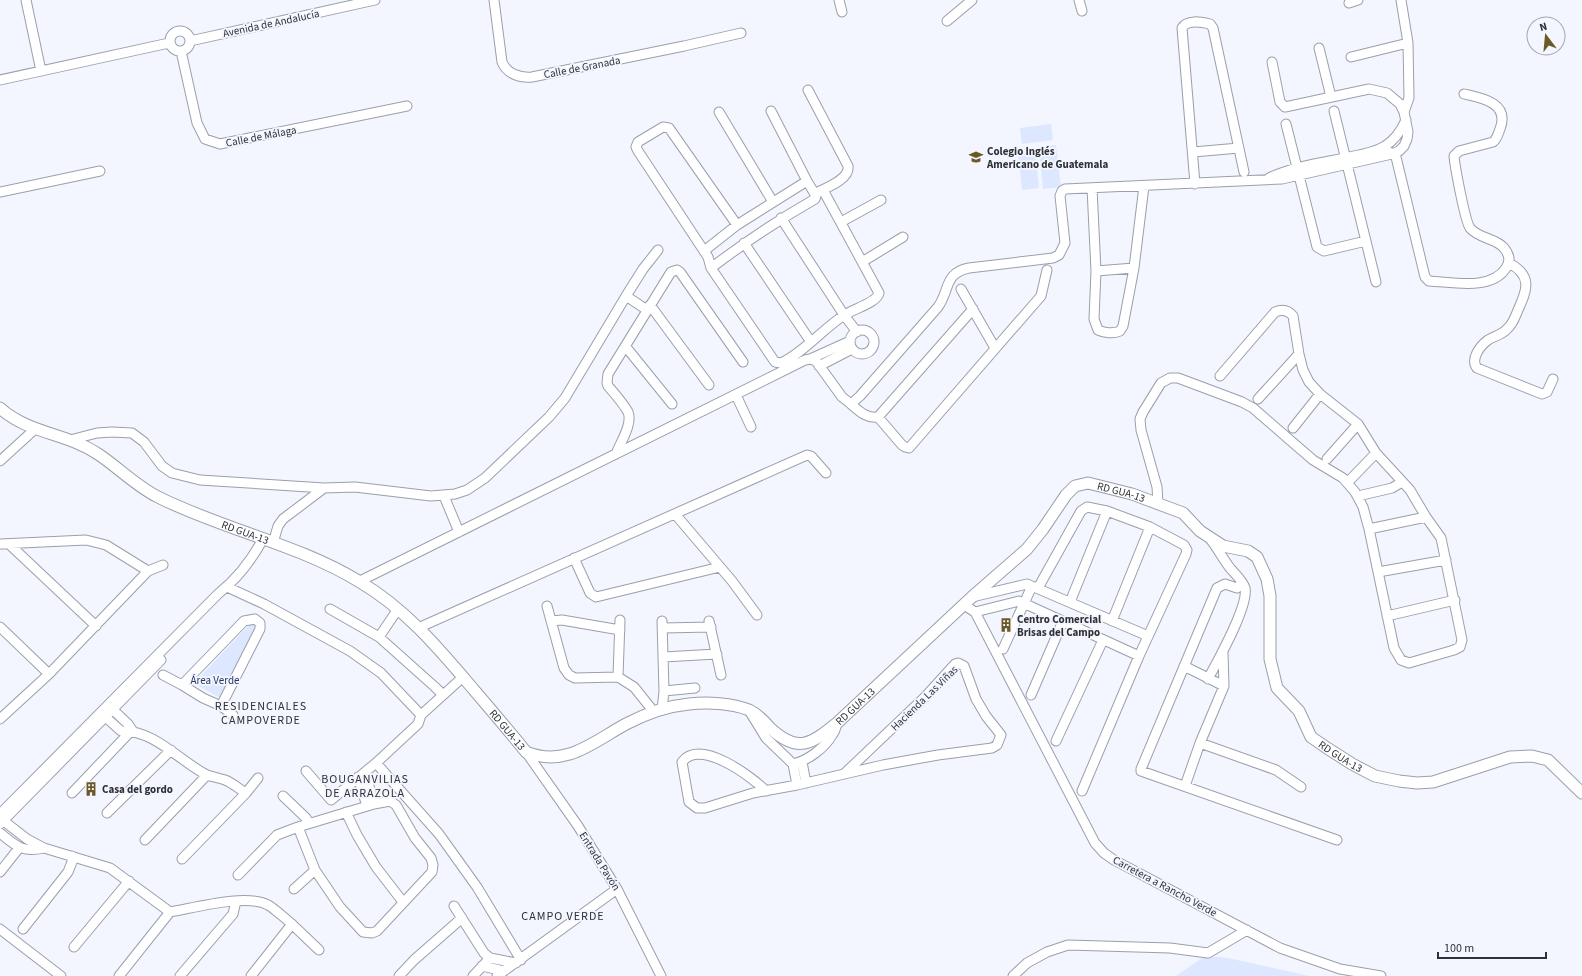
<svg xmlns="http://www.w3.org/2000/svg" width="1582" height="976" font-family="'Source Sans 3',sans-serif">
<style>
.green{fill:#dde7ff}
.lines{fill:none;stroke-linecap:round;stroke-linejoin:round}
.minor-casing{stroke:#9a9fab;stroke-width:11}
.major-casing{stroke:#9a9fab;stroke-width:13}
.minor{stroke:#fff;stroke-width:9}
.major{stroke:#fff;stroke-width:11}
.labels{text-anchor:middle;stroke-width:3.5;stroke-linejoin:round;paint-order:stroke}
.street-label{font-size:11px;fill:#2f3136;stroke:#f3f6fe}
.poi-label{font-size:11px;font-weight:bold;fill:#2f3136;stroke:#f3f6fe;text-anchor:start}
.park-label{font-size:11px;fill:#293662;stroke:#f3f6fe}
.neighbourhood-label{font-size:12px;letter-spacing:1px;fill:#2f3136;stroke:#f3f6fe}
</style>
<rect width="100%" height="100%" fill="#f3f6fe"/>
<path class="green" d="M1051,124l2,16 -31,4 -2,-16z
M1056,145l5,42 -18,2 -4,-42z
M1035,148l4,40 -17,2 -4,-40z
M252,624l6,2 -38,72 -26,-15 55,-58z
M1205,956l23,2 81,18h-133z"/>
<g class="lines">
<defs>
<path id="minor" d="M26,0l15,71
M494,0l8,62c5,12 18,16 30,15l152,-31 57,-13
M839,0l3,12
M1079,0l3,11
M1401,0l7,43 1,55 -5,14
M1349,3l9,-3
M947,21l25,-21
M170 41a10 10 0 1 1 20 0a10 10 0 1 1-20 0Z
M190,41l185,-41
M1319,48l12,49
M181,51l16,72 8,16 15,5 187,-38
M1351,57l57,-14
M0,80l169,-37
M808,90l40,76c2,13 -20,21 -30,26
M771,111l36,70
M1334,111l42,171
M719,112l54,90
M1286,124l31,123 7,4 42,-10
M1384,148l12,9 29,120 4,4c24,1 62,10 77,-13 5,-7 3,-14 -2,-20 -8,-10 -25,-9 -34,-20 -5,-7 -15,-61 -16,-72l5,-5 34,-9c4,-3 5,-8 7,-13 10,-26 -18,-31 -36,-35
M1193,152l46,-4
M1269,178c27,-13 60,-16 90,-23 8,-2 19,-4 26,-9 10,-6 16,-15 21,-26
M1195,184l-13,-156c5,-9 19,-6 28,-4l3,4 31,144
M1092,188l4,83 -2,48 4,11c6,3 15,4 22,1l3,-5 11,-58 10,-82
M0,192l100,-21
M781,218l63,97 13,17
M841,222l40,-22
M737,225l-68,-97 -6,-1 -25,15 -2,5 2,4 66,100 4,6 3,11 64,94 6,1c22,-10 42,-34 62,-47 9,-7 34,-13 36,-23l-56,-103
M744,243l67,99
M704,251l33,-26 70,-44 9,15 -1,3c-37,21 -71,44 -104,69
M862,262l41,-25
M1509,263c24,13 18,27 9,47 -3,7 -5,14 -11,19 -5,6 -13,7 -19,11 -8,6 -18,19 -11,28l65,26 5,-2 6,-13
M1096,271l38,-3
M961,289l34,59
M626,296l21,14
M650,305l59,80
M850 342a12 12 0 1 1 24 0a12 12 0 1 1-24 0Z
M626,347l46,57
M810,359l40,-18
M819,366l33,-17
M736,395l15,32
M1258,399l41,-45
M851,404c8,7 16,15 27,13l95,-108
M878,417l24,28 3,2 4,1 132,-152 6,-26
M1293,428l27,-34
M70,440l27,-7 15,-1 20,1 12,9 18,24 10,7 28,7 124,8 31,-1 76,9 24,-2 12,-4 18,-12 64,-61 16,-19 61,-102 17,-27 15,-19
M616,454c4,-11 17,-30 12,-42 -5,-9 -13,-18 -20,-26l-1,-3 1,-9 63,-102 6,-2 3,2 63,90
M1327,459l31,-35
M0,461l35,-32
M1348,482l28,-29
M444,496l15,36
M1358,496l34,-8 10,-6
M1158,504l-1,-17 -16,-57 -1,-11 3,-7 18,-29 9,-5h8l64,24 11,6 60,52 30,18 12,14 8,15 6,22 25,119 7,12 8,3 45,-13 6,-3 2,-7 -21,-102 -15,-21 -16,-27 -34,-37 -18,-29 -38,-30 -11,-12 -6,-12 -4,-16 -6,-38c-5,-6 -11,-7 -18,-4l-55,64
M675,514l57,67 25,34
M1369,529l57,-12
M273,543l5,-17 5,-7 41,-31
M0,544l86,-4 20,5 42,26
M9,544l87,82
M574,558l16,35 6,4 124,-30
M1378,572l68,-12
M360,581l445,-221 5,-1 6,2 26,36 9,7 9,-8 78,-89c12,-17 6,-34 31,-39l84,-10 6,-3 6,-12 -5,-47 2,-5 3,-2 217,-10 110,-25 7,-3 5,-5 3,-7 1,-7 -4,-20 -4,-8 -13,-11 -18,-4 -84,18 -5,-5 -8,-40
M1242,583l-5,5 -12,-4 -8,4 -76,181v2l196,69
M227,587l37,17 86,47 31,22 40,42
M1038,588l43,-77 6,-4 20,4 43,16 34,18 3,5 -1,4 -47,102 -57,135
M972,597l55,-13 121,52
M1070,602l37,-91
M964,605l11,7 120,231 9,10 10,7 166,88 60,21 41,7
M547,606l17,62 5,7 6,3 43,-1 16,10 20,25
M330,609l49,28 56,50 8,8
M975,612l44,-11 120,55
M1387,616l68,-16
M551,621l11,-1 58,10
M709,621l12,54
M1112,621l38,-94
M0,627l49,47
M418,628l389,-173 4,1 15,17
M663,628l48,-1
M379,637l19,-28
M1003,649l29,-63
M663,657l54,-3
M1184,666l40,20
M163,675l19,10 21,13 18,8 12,9
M618,677l2,-57
M1208,679c9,-17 41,-73 37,-91 -2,-7 -10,-14 -15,-20 -7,-9 -12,-19 -19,-28
M182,685l62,-64 11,-2 5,4v6l-39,77
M664,691l31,-3
M1031,695l32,-74
M110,707l18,17 4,6
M662,710l2,-19 -2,-70
M750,712l16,26 27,26 4,21
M101,713l20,18c34,-1 58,30 86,44 6,2 12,3 18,5 8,3 14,9 21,13
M0,719l49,-45 99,-103 15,-6
M1056,741l47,-101
M1200,743l76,27 25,17
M526,752l52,74 39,63 44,87
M802,762l4,21
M376,763l63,71 38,53 44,73
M793,764c14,-3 32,-16 39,-29 3,-3 4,-8 5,-12
M306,771l25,29 45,-37 42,-39 3,-9 42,-38
M365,772l9,32
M358,777l9,29
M1185,786l15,-43 24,-57 -1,-33
M766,791c-15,-15 -66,-53 -84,-29l7,40 8,6h8l48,-15 44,-8 86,-20 55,-10 54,-7 5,-3 4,-10 -15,-19 -10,-17 -12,-33 -6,-3 -3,1 -30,33 -81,77
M72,793l60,-63
M283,796l23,22 3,5
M346,812l11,23 19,32 27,35
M107,813l64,-63
M0,814l218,-220c19,-15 33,-33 45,-55
M0,818l27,21 17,9 66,20 60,44c24,-4 77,-19 98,-7 4,2 8,6 12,9 14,11 26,24 39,36
M0,824l161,-164
M0,833c16,13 22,20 44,15
M145,840l62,-65
M182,859l64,-66 12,-15
M0,872l19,-24
M238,875l39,-40 21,-8 76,-23 16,-3 6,4 19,33 16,20 2,7 -1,7 -55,59 -5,2 -9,-1 -23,-25 -25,-37 -17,-43
M294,889l21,-19
M454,906l30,47 6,5 26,5
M0,929l61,47
M23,929l45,-57 4,-10v-6
M74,947l55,-66
M482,966l22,5
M119,976l51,-64
M180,976l53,-62 3,-13
M251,976l41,-52
M399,976l15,-16 48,-42
M473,976l17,-18
M497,976l120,-87
M1013,976l14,-13 20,-11 21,-7 102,3 38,5 39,-23"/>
<g id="major">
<path id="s1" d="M0,408c29,26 67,25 98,46 21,14 38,32 60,43 66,33 140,47 202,85 46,27 80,68 114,108 18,21 35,41 52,62 40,16 67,-10 100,-28 19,-10 42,-18 63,-20 18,-2 43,-1 60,6 8,4 15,11 21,18 28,26 41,16 67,-5l135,-126 55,-48 16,-20 23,-34 9,-9 13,-3 44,11 51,19 17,18 23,15 25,5 9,6 10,22 3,17v63l7,29 22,23 12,26 16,11 25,16 23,12 24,5 18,2 16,-1 77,-25 22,-1 16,4 34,33"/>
</g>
</defs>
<use href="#minor" class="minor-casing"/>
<use href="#major" class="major-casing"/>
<use href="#minor" class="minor"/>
<use href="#major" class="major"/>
</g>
<defs>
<symbol id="school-bare" viewBox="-9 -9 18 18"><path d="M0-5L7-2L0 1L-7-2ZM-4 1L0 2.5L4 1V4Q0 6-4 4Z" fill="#6b5927" stroke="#f3f6fe" stroke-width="2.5" paint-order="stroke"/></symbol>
<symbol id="building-bare" viewBox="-9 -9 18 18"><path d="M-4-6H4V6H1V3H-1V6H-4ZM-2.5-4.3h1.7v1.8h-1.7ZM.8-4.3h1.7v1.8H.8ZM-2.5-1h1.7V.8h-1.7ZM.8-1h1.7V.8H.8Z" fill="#6b5927" stroke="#f3f6fe" stroke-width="2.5" paint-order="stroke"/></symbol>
</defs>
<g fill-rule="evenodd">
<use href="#school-bare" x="966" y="147" width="20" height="20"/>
<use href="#building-bare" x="996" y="615" width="20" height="20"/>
<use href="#building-bare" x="81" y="779" width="20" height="20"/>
</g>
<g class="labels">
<g class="street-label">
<text transform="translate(271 23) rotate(-12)" y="4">Avenida de Andalucía</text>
<text transform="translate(582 67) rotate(-11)" y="4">Calle de Granada</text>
<text transform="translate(261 136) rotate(-11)" y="4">Calle de Málaga</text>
<text dy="4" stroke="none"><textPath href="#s1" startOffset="1367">RD GUA-13</textPath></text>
<text dy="4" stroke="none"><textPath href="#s1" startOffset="277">RD GUA-13</textPath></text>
<text transform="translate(924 698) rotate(-44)" y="4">Hacienda Las Viñas</text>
<text dy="4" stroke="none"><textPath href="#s1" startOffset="1007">RD GUA-13</textPath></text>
<text dy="4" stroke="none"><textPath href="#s1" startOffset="612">RD GUA-13</textPath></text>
<text dy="4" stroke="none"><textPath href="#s1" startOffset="1751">RD GUA-13</textPath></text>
<text transform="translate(600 861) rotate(58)" y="4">Entrada Pavón</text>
<text transform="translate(1165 886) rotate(28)" y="4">Carretera a Rancho Verde</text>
</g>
<g class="poi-label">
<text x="987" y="155">Colegio Inglés<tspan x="987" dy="13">Americano de Guatemala</tspan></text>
<text x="1017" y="623">Centro Comercial<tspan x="1017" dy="13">Brisas del Campo</tspan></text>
<text x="102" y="793">Casa del gordo</text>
</g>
<g class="park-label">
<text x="215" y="684">Área Verde</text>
</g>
<g class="neighbourhood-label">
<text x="261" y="710">RESIDENCIALES<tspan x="261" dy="14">CAMPOVERDE</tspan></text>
<text x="365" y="783">BOUGANVILIAS<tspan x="365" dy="14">DE ARRAZOLA</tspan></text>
<text x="563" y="920">CAMPO VERDE</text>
</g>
</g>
<g transform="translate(1546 36) rotate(344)"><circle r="19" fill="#f3f6fe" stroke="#a5a7ae"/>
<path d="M0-3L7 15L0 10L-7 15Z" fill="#6b5927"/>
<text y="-6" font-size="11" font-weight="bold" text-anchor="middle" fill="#2f3136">N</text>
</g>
<path d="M1438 952v6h108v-6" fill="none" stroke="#2f3136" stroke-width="2"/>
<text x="1444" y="952" font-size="12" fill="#2f3136" stroke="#f3f6fe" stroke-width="3" paint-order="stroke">100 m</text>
</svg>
